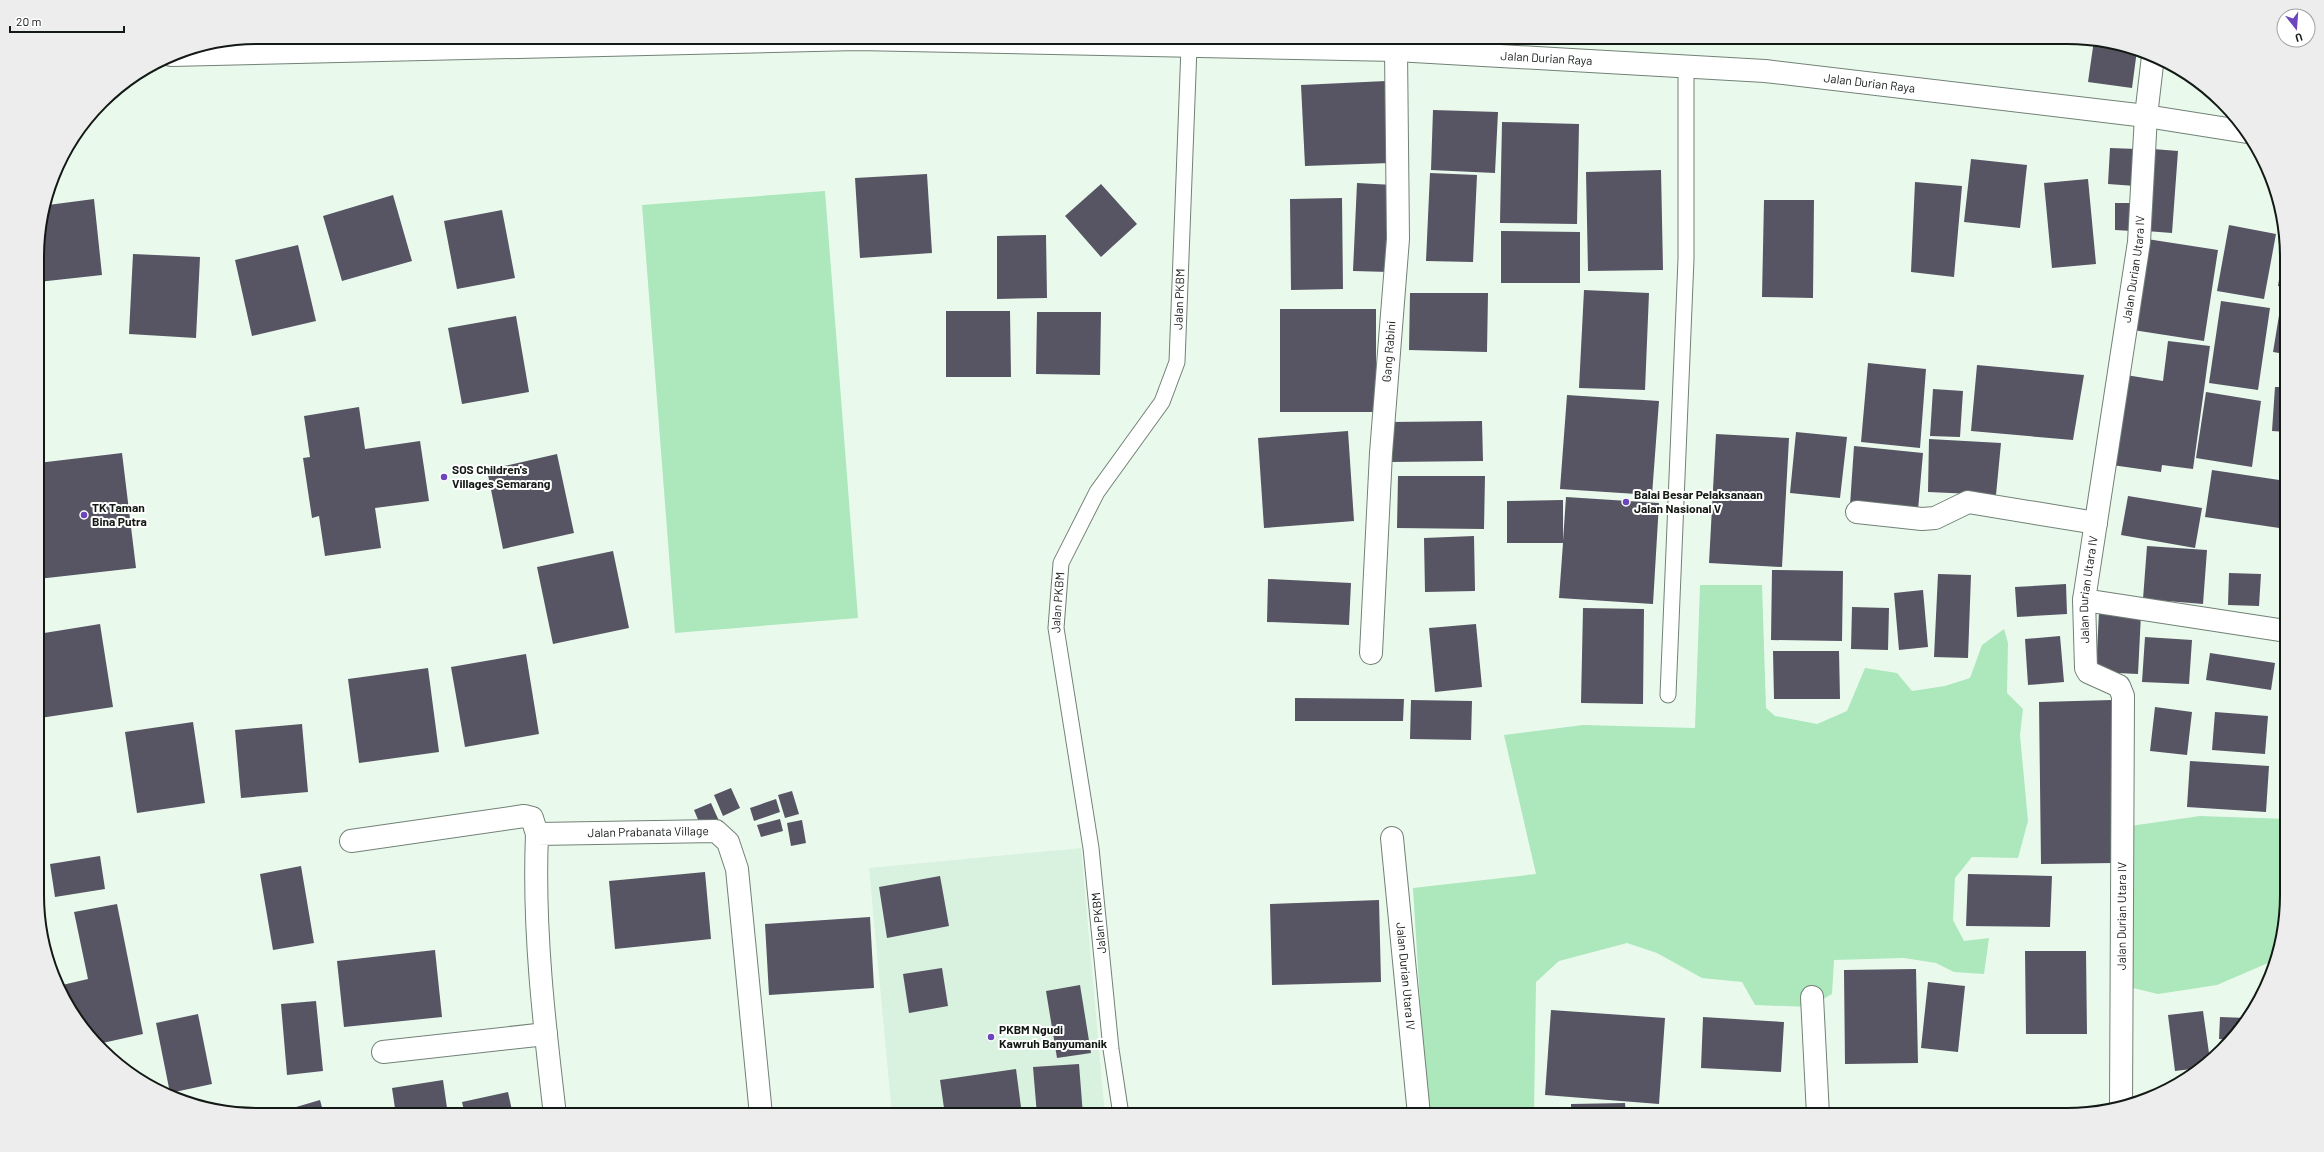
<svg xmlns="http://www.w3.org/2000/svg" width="2324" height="1152" font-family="Barlow,sans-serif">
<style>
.built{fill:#d9f1df}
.green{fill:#ade7bc}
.building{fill:#575463}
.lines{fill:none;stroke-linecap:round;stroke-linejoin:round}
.service-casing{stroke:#728176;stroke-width:17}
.minor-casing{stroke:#728176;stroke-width:24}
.secondary-casing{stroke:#728176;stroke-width:24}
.service{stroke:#fff;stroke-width:15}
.minor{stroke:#fff;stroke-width:22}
.secondary{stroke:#fff;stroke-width:22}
.poi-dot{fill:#6c44bc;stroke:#fff;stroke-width:1.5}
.labels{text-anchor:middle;stroke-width:4;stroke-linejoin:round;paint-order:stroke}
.street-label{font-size:12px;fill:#131914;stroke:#fff}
.poi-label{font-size:12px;font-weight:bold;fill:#131914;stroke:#fff;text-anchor:start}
.rim{fill:none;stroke:#131914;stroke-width:2}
</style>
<rect width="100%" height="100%" fill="#e9faed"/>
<path class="built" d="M1081,848l24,267h-213l-23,-247z"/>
<path class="green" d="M825,191l33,427 -183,15 -33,-428z
M1700,585h62l4,123 9,8 42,8 30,-13 18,-43 32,5 15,18 33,-5 25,-8 12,-33 22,-16 4,14 -1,50 16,16 -3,26 8,86 -10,37 -46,-1 -17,21 -2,42 11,21 25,-3 -5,36 -30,-2 -18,-9 -32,-5 -70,2 -2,34 -23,13 -54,-2 -13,-23 -40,-4 -45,-25 -30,-10 -68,18 -23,21 -2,133h-107l-14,-227 123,-14 -32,-139 79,-10 112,3z
M2200,816l87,3c0,47 4,96 -12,141l-58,25 -59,9 -25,-6 -7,-113 4,-49z"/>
<path class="building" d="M2094,40l16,1 27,9 -5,38 -44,-6z
M1386,81l4,82 -85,3 -4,-81z
M1433,110l65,2 -3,61 -64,-3z
M1502,122l77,2 -2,100 -77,-1z
M2110,148l27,1 -2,37 -27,-2z
M2153,149l25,2 -6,82 -26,-2z
M1971,159l56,6 -7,63 -56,-6z
M1661,170l2,100 -75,1 -2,-99z
M1430,173l47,2 -4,87 -47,-1z
M927,174l5,79 -72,5 -5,-80z
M2088,179l8,85 -44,4 -8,-85z
M1915,182l47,4 -8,91 -43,-5z
M1357,183l36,2 -3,87 -37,-1z
M1101,184l36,40 -36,33 -36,-41z
M393,195l19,66 -70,20 -19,-65z
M1342,198l1,91 -52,1 -1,-91z
M94,199l8,76 -64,7 -1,-40 11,-37z
M1764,200h50l-1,98 -51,-1z
M2115,203h18l-1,28 -17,-1z
M502,210l13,68 -58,11 -13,-68z
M2229,225l47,9 -12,65 -47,-8z
M1501,231l79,1v51h-79z
M1046,235l1,63 -50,1v-63z
M2147,239l71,11 -14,91 -71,-11z
M298,245l18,76 -64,15 -17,-76z
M2284,248h1v39l-7,-1z
M133,254l67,3 -4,81 -67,-4z
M1584,290l65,3 -4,97 -66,-2z
M2283,291h2v63l-12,-2z
M1410,293h78l-1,59 -78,-2z
M2221,301l49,7 -12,82 -49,-7z
M1280,309h96v103h-96z
M946,311h64l1,66h-65z
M1037,312h64l-1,63 -64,-1z
M516,316l13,76 -67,12 -14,-76z
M2168,341l42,5 -17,123 -31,-4 -1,7 -49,-7 14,-90 37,6z
M1868,363l58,6 -6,79 -59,-6z
M1977,365l107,10 -11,65 -102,-9z
M2275,387h11v45l-14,-1z
M1933,389l30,2 -3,46 -30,-1z
M2206,392l55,9 -9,66 -56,-9z
M1567,395l92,6 -7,94 -92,-6z
M359,407l6,42 55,-8 9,60 -54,7 6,40 -56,8 -6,-40 -7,2 -9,-60 7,-1 -6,-41z
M1482,421l1,40 -93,1v-40z
M1348,431l6,90 -90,7 -6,-90z
M1796,432l51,5 -7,61 -50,-5z
M1716,434l73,4 -7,129 -73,-4z
M1929,439l72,4 -5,52 -68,-3z
M1854,446l69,7 -5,57 -68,-5z
M122,453l14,115 -98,11v-116z
M557,454l17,79 -71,16 -16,-79z
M2212,470l74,11v48l-81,-12z
M1398,476h87l-1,53 -87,-1z
M2128,496l74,12 -7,40 -74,-13z
M1566,497l93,6 -6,101 -94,-6 4,-55h-56v-42l56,-1v41z
M1474,536l1,55 -50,1 -1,-54z
M2147,546l60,4 -4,54 -60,-5z
M613,551l16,77 -76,16 -16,-77z
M1772,570l71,1 -1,70 -71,-1z
M2229,573l32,1 -2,32 -31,-1z
M1938,574l33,1 -3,83 -34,-1z
M1268,579l83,4 -2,42 -82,-3z
M2066,584l1,30 -50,3 -2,-30z
M1923,590l5,57 -29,3 -5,-57z
M1852,607l37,1 -1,42 -37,-1z
M1583,608l61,1 -1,95 -62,-1z
M2099,612l42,2 -3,60 -42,-2z
M100,624l13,83 -73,11 -2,-84z
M1476,624l6,63 -47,5 -6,-64z
M2060,636l4,46 -36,3 -3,-46z
M2145,637l47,3 -3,44 -47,-2z
M1773,651h66l1,48h-66z
M2210,653l65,10 -4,27 -65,-10z
M526,654l13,80 -74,13 -14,-80z
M428,668l11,84 -80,11 -11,-84z
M1295,698l109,1 -1,22h-108z
M1411,700l61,1 -1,39 -61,-1z
M2112,700l2,163 -73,1 -2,-162z
M2155,707l37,5 -5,43 -37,-4z
M2215,712l53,4 -3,38 -53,-4z
M193,722l12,81 -68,10 -12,-81z
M302,724l6,68 -67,6 -6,-68z
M2190,761l79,5 -3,46 -79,-5z
M731,788l9,20 -17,8 -9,-21z
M792,791l7,23 -14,4 -7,-23z
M776,799l4,13 -26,9 -4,-13z
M711,803l8,18 -17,8 -8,-19z
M780,819l3,12 -22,6 -4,-12z
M802,820l4,23 -15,3 -4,-23z
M100,856l5,33 -50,8 -5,-33z
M301,866l13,77 -41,7 -13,-76z
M705,872l6,67 -96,10 -6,-68z
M1968,874l84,2 -2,51 -84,-1z
M940,876l9,50 -62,12 -8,-51z
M1379,900l2,82 -109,3 -2,-81z
M117,904l26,130 -45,10 -16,-15 -24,-43 30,-7 -14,-67z
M870,917l4,71 -105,7 -4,-71z
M435,950l7,67 -98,10 -7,-66z
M2025,951h61l1,83h-61z
M942,968l6,38 -39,7 -6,-39z
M1916,969l2,94 -73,1 -1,-94z
M1928,982l37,4 -7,66 -37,-4z
M1080,985l11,68 -34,5 -11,-67z
M316,1001l7,70 -36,4 -6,-71z
M1551,1010l114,8 -6,86 -114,-9z
M2203,1011l7,49 -10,8 -25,3 -7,-56z
M198,1014l14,70 -42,9 -14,-70z
M1703,1017l81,5 -3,50 -80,-4z
M2220,1017l27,1 -15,22 -13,-1z
M1079,1064l4,51h-46l-4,-48z
M1016,1069l6,46h-77l-5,-35z
M443,1080l5,35h-52l-4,-27z
M508,1092l5,23h-48l-3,-13z
M320,1100l4,15h-55z
M1625,1103l1,12h-55v-11z"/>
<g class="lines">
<defs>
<g id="service">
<path d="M1668,695l18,-436v-193"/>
<path id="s1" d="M1121,1115l-10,-66 -20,-201 -35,-220 5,-65 36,-71 65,-90 15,-40 12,-315"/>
</g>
<g id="minor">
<path d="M1857,512l65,7 13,-1 33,-16 128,21"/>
<path d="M2084,600l202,31"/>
<path id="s2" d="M1371,653l10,-200 17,-214 -2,-189"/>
<path id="s3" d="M1392,838l27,277"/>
<path d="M351,841l173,-25 8,2 5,16"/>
<path d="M1812,997l6,118"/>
<path d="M383,1052l163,-18"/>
<path id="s4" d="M2121,1107l2,-411 -4,-10 -31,-14 -2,-4 -2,-68 55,-358 7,-126 7,-60"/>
<path id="s5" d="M555,1115c-11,-93 -22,-187 -18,-281l179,-3 12,11 9,27 24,246"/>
</g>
<g id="secondary">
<path id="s6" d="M171,55l686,-16 539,11 369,21 381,45 101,16"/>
</g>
</defs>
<use href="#service" class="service-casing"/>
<use href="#minor" class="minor-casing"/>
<use href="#secondary" class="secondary-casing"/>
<use href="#service" class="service"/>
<use href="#minor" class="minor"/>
<use href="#secondary" class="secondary"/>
</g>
<g class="poi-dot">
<circle cx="444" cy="477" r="4"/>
<circle cx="1626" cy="502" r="4"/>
<circle cx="84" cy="515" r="4"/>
<circle cx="991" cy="1037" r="4"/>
</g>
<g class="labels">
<g class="street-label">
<text dy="4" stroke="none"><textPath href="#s6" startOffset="1376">Jalan Durian Raya</textPath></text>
<text dy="4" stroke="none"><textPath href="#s6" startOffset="1700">Jalan Durian Raya</textPath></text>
<text dy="4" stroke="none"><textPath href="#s4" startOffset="863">Jalan Durian Utara IV</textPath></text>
<text dy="4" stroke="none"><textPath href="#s1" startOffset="853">Jalan PKBM</textPath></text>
<text dy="4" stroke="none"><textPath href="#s2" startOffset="302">Gang Rabini</textPath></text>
<text dy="4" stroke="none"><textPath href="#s4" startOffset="539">Jalan Durian Utara IV</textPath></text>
<text dy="4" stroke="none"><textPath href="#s1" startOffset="517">Jalan PKBM</textPath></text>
<text dy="4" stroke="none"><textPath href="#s5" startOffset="393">Jalan Prabanata Village</textPath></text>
<text dy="4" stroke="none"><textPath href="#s4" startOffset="191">Jalan Durian Utara IV</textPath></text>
<text transform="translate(1099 923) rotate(-96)" y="4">Jalan PKBM</text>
<text dy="4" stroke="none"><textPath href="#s3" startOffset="139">Jalan Durian Utara IV</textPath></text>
</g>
<g class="poi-label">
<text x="452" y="474">SOS Children's<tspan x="452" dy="14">Villages Semarang</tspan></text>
<text x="1634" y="499">Balai Besar Pelaksanaan<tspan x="1634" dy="14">Jalan Nasional V</tspan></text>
<text x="92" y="512">TK Taman<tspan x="92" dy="14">Bina Putra</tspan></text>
<text x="999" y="1034">PKBM Ngudi<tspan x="999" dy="14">Kawruh Banyumanik</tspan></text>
</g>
</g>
<path d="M0 0H2324V1152H0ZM257 44H2067A213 213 0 0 1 2280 257V895A213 213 0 0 1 2067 1108H257A213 213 0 0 1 44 895V257A213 213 0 0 1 257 44Z" fill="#ecedec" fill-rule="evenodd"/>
<path class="rim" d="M257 44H2067A213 213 0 0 1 2280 257V895A213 213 0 0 1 2067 1108H257A213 213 0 0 1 44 895V257A213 213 0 0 1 257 44Z"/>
<g transform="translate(2296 28) rotate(163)"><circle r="19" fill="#ffffff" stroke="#a1a3a1"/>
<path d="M0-3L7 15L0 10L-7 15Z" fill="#6c44bc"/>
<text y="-6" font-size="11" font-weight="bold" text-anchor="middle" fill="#131914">U</text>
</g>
<path d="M10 26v6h114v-6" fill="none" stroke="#131914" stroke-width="2"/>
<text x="16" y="26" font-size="12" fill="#131914" stroke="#ffffff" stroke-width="3" paint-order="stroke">20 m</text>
</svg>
